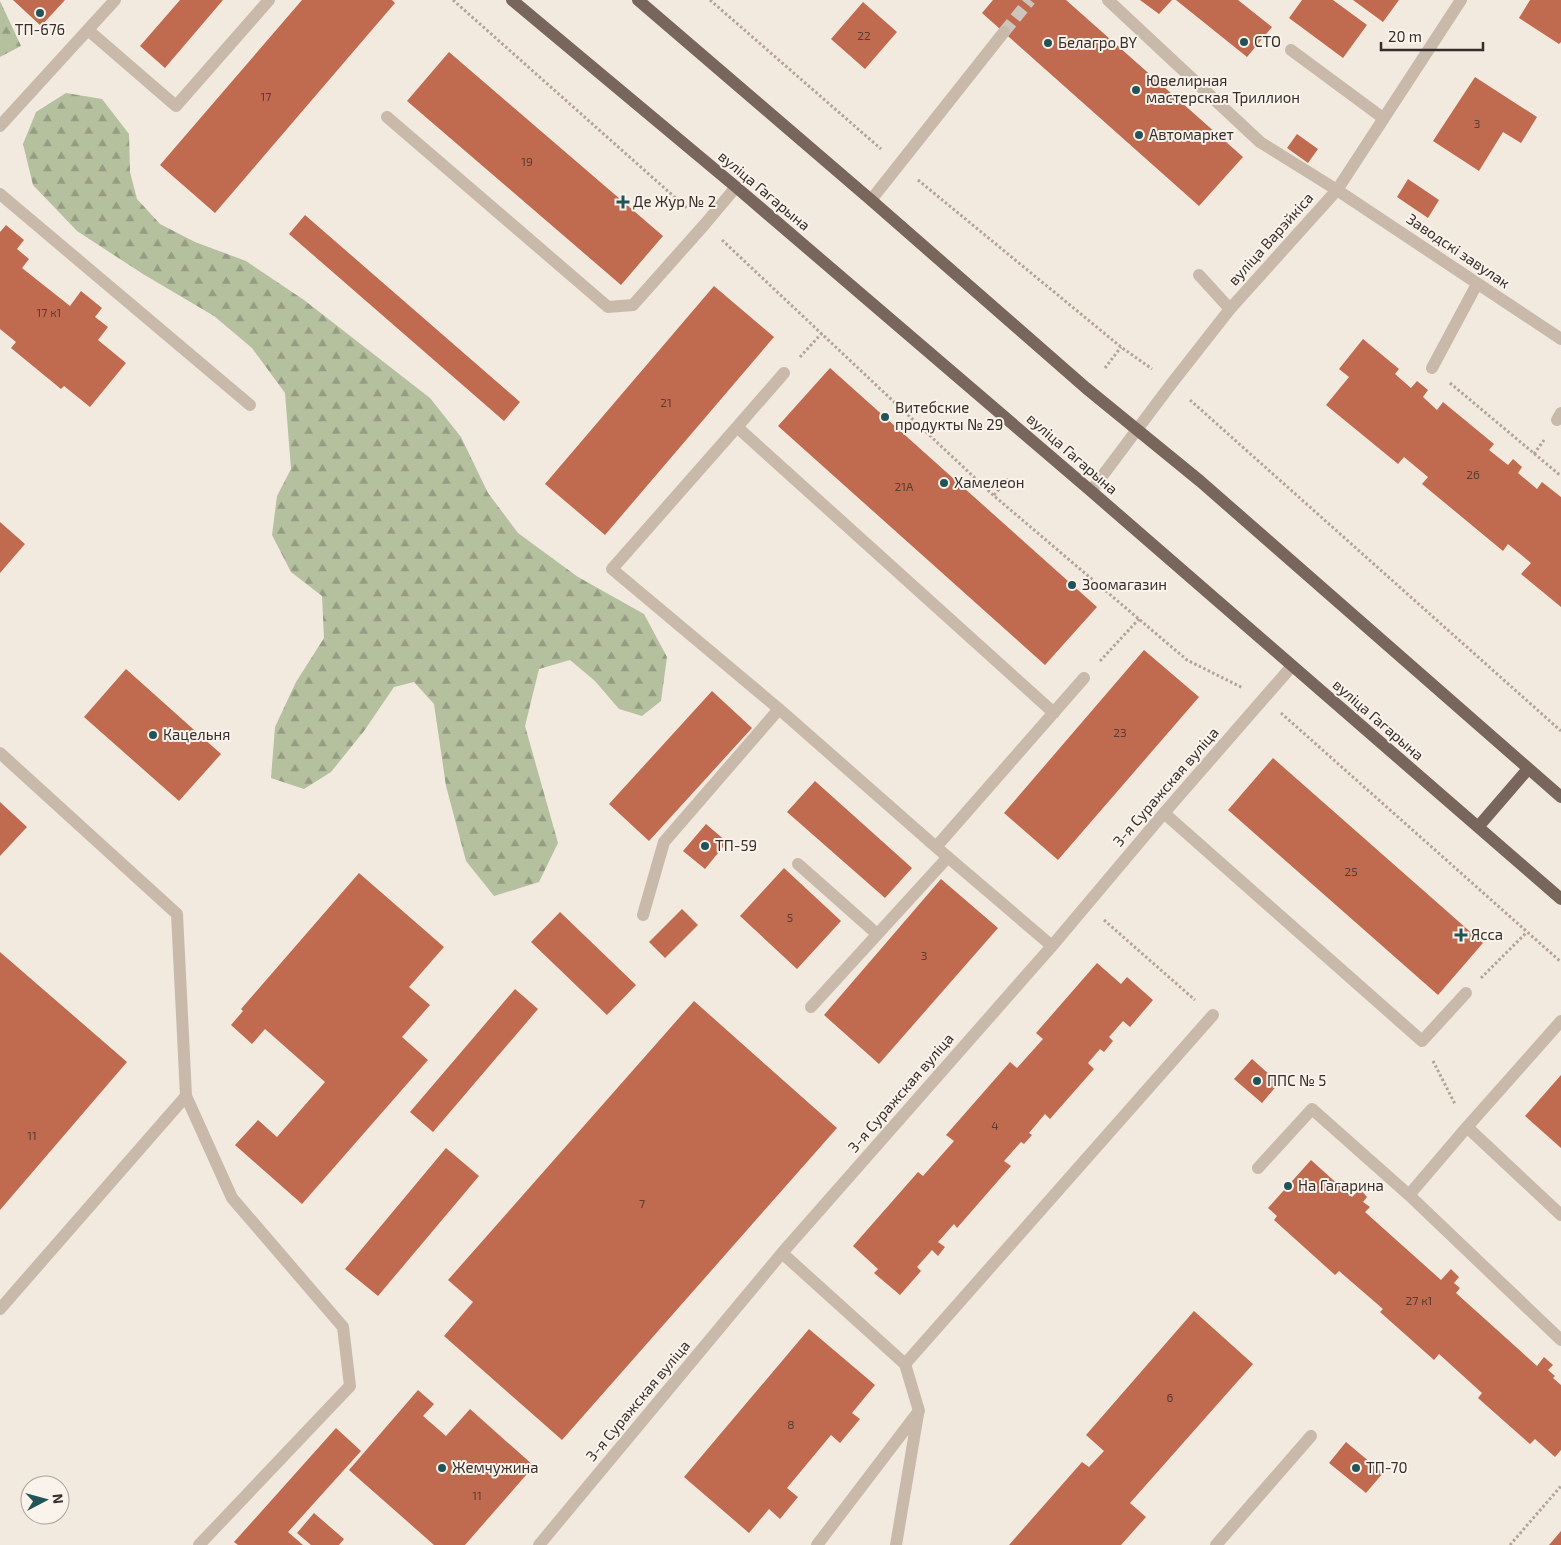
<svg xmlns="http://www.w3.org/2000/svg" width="1561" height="1545" font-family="'Exo 2',sans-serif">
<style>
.forest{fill:url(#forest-firs)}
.building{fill:#c06b4f}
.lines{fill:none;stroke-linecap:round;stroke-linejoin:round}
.minor-tunnel{stroke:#cdc4bb;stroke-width:12;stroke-dasharray:12 6;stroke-linecap:butt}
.path{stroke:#b5a395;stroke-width:3;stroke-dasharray:2.5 2.5;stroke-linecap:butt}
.minor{stroke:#c9b9ab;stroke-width:12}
.major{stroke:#78665c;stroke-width:12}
.poi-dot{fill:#215357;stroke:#f9f3eb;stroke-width:2}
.labels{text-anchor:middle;stroke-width:4;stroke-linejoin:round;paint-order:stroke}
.number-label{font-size:12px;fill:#593d33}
.poi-label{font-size:15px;fill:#372e2a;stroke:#f9f3eb;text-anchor:start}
.street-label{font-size:15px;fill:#372e2a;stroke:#f9f3eb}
</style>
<defs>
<pattern id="forest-firs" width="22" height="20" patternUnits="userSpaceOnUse" patternTransform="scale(1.25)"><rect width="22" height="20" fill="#b5c09f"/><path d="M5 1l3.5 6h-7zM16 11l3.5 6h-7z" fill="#949c82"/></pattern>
</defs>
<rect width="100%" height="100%" fill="#f2e9df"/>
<path class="forest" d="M0,1l21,45 -21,11z
M66,93l36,6 27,35 1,38 7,27 23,25 35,18 51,19 58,39 126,98 31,39 27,56 30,40 60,44 66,37 23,43 -6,44 -19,15 -23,-7 -24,-28 -25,-21 -31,9 -14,57 33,117 -19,39 -45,14 -28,-35 -20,-75 -12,-82 -20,-22 -20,5 -30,44 -33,41 -27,17 -33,-11 4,-51 21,-45 28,-44 -2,-42 -31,-24 -19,-37 5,-39 14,-27 -6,-76 -33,-45 -38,-32 -71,-42 -66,-43 -44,-46 -10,-41 13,-32z"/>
<path class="building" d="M13,0h52l-24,26z
M180,0h43l-58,68 -25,-22z
M302,0h90l3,3 -180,210 -55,-48z
M993,0h73l177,157 -44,49 -217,-193z
M1140,0h32l-13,14z
M1176,0h62l34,27 -25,30z
M1302,0h31l34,25 -24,33 -54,-40z
M1353,0h46l-16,22z
M1530,0h31v42l-2,2 -40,-26z
M863,2l34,30 -32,37 -34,-30z
M449,52l214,184 -42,49 -214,-184z
M1475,77l62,40 -16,26 -18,-11 -24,39 -46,-30z
M1297,134l21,15 -10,14 -21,-15z
M1408,179l31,21 -11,18 -31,-21z
M305,215l215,187 -16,19 -215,-187z
M6,225l18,15 -7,9 12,10 -7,9 48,38 11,-15 21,17 -7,9 13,10 -10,13 28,23 -36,44 -26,-21 -3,3 -50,-41 5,-6 -16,-13v-97z
M714,286l60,51 -169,198 -60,-51z
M1363,339l36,30 -4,5 16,14 6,-7 11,9 -5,7 14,13 6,-8 51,42 -5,6 19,15 5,-6 9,8 -4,6 19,16 5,-7 19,15v110l-40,-33 10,-11 -23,-19 -5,7 -81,-67 6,-7 -24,-20 -6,7 -72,-59 23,-28 -10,-8z
M830,368l267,239 -52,58 -267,-239z
M0,522l25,22 -25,29z
M1144,650l55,47 -141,163 -54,-47z
M126,669l95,85 -42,47 -95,-84z
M712,691l40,37 -103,113 -40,-37z
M1273,758l210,185 -45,52 -210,-185z
M815,781l97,87 -27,30 -98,-86z
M0,802l27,25 -27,29z
M706,824l21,18 -22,27 -22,-18z
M784,868l57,53 -44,48 -57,-53z
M359,873l85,74 -35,40 21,18 -28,32 26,23 -126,144 -67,-59 23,-25 19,17 48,-55 -60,-53 -13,15 -21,-19 12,-14 -2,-2z
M941,879l57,49 -119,136 -55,-49z
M682,909l16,16 -33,33 -16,-16z
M560,912l76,73 -29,30 -76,-73z
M0,952l127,110 -127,148z
M1097,963l24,21 6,-7 26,23 -23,27 -7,-6 -14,16 4,4 -9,11 -4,-3 -12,14 6,6 -44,50 -5,-5 -16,19 3,2 -8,9 -3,-2 -17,19 7,5 -54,62 -3,-4 -16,18 7,5 -7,9 -6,-6 -15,17 4,4 -21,24 -26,-22 4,-4 -25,-23 65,-74 5,4 31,-35 -8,-6 64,-73 7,6 26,-29 -7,-6z
M515,989l23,20 -105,123 -23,-20z
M694,1001l143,127 -275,312 -118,-104 29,-34 -25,-22z
M1252,1059l27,24 -17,20 -28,-24z
M1561,1075v73l-36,-32z
M446,1148l33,28 -101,120 -33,-27z
M1311,1160l41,37 8,-8 7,8 -4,5 7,5 -5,5 76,68 10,-11 8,8 -5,6 6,5 -4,5 81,73 7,-9 9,8 -5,5 7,6 -2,2 8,7v65l-6,7 -20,-18 -5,5 -52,-46 4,-5 -43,-39 -5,6 -54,-48 3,-3 -44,-38 -4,4 -61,-55 3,-4 -9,-8z
M1194,1311l59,53 -123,139 16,14 -25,28h-112l73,-83 7,5 15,-16 -18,-16z
M809,1329l66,56 -23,28 8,6 -20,24 -9,-8 -44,53 11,9 -18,22 -11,-10 -20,24 -65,-56z
M418,1390l16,14 -11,12 23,20 24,-27 64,57 -69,79h-31l-85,-75z
M336,1428l25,23 -73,81 15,13h-65l-4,-3z
M1346,1442l37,31 -17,20 -37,-30z
M314,1513l30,26 -5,6h-28l-14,-12z
M1561,1531v14h-12z"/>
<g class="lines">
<path class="minor-tunnel" d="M1004,32l26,-32"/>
<path class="path" d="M453,0l235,209
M710,0l171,149
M918,180l203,167 31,22
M722,240l271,255 194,165 56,28
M800,357l22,-24
M1105,368l16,-21
M1450,383l111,93
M1190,400l371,331
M1534,454l10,-14
M994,495l14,-16
M1100,661l39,-42
M1281,713l280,249
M1104,920l91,80
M1481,978l46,-46
M1433,1061l22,43
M1510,1545l51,-59"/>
<path class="minor" d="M1108,0l152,142 77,48 224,149
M88,30l88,76 93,-106
M1291,50l92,68
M387,117l221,190 25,-2 72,-81 31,-37
M0,126l115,-126
M0,194l250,211
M871,200l133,-168
M1199,275l31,34
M1432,368l45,-84
M1557,420l4,-7
M737,427l47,-54
M1091,491l81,-108 58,-74 107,-119 124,-190
M0,753l177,161 9,182 46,102 111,129 7,59 -151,159
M1164,813l258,228 44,-48
M936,847l148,-169
M798,864l79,70
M643,915l21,-73 115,-133
M1052,946l-116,-99 -157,-138 -167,-140 125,-142 317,286
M811,1007l137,-150
M1467,1127l94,-106
M1258,1168l54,-59 97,86
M1561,1215l-94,-88 -58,68 152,145
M782,1253l123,111 14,47 -102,134
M0,1309l186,-213
M905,1364l308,-349
M539,1545l243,-292 270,-307 112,-133 128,-147
M896,1545l22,-131
M1216,1545l95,-109"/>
<path class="major" d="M512,0l224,187 355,304 470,408
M638,0l233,200 215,188 114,93 361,316
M1478,827l50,-58"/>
</g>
<g class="poi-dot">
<circle cx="40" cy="13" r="5"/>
<circle cx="1244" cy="42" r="5"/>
<circle cx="1048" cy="43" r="5"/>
<circle cx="1136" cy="90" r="5"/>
<circle cx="1139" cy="135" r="5"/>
<path d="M620.5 194.5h5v5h5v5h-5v5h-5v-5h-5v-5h5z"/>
<circle cx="885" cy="417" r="5"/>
<circle cx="944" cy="483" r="5"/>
<circle cx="1072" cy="585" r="5"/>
<circle cx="153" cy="735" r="5"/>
<circle cx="705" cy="846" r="5"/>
<path d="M1458.5 927.5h5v5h5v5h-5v5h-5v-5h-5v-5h5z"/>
<circle cx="1257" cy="1081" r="5"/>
<circle cx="1288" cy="1186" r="5"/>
<circle cx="442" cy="1468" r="5"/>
<circle cx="1356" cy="1468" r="5"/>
</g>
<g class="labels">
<g class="number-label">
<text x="864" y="40">22</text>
<text x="266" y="101">17</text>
<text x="1477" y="128">3</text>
<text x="527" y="166">19</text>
<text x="49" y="317">17 к1</text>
<text x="666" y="407">21</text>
<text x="1473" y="479">26</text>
<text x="904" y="491">21А</text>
<text x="1120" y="737">23</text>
<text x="1351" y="876">25</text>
<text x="790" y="922">5</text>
<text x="924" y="960">3</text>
<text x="995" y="1130">4</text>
<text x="32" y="1140">11</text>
<text x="642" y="1208">7</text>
<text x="1419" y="1305">27 к1</text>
<text x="1170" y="1402">6</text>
<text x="791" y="1429">8</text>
<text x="477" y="1500">11</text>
</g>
<g class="poi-label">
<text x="40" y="35" text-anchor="middle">ТП-676</text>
<text x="1254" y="47">СТО</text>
<text x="1058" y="48">Белагро BY</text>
<text x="1146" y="86">Ювелирная<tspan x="1146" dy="17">мастерская Триллион</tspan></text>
<text x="1149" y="140">Автомаркет</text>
<text x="633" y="207">Де Жур № 2</text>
<text x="895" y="413">Витебские<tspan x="895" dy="17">продукты № 29</tspan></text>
<text x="954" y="488">Хамелеон</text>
<text x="1082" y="590">Зоомагазин</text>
<text x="163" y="740">Кацельня</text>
<text x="715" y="851">ТП-59</text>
<text x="1471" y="940">Ясса</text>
<text x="1267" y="1086">ППС № 5</text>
<text x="1298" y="1191">На Гагарина</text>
<text x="452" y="1473">Жемчужина</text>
<text x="1366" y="1473">ТП-70</text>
</g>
<g class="street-label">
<text transform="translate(764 191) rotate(40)" y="5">вуліца Гагарына</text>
<text transform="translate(1271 239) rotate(-48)" y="5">вуліца Варэйкіса</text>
<text transform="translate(1458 251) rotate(34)" y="5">Заводскі завулак</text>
<text transform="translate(1072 454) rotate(41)" y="5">вуліца Гагарына</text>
<text transform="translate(1378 720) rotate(41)" y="5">вуліца Гагарына</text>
<text transform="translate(1166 787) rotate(-49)" y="5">3-я Суражская вуліца</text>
<text transform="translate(901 1093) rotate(-49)" y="5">3-я Суражская вуліца</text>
<text transform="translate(638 1401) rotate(-50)" y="5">3-я Суражская вуліца</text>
</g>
</g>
<g transform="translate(45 1500) rotate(84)"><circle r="24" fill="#f9f3eb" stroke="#aba49e"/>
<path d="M0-4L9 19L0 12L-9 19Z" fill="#215357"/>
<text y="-8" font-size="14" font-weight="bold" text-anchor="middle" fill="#372e2a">N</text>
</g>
<path d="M1381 42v8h102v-8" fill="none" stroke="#372e2a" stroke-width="2.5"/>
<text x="1388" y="42" font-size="15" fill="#372e2a" stroke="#f9f3eb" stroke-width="4" paint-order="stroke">20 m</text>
</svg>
